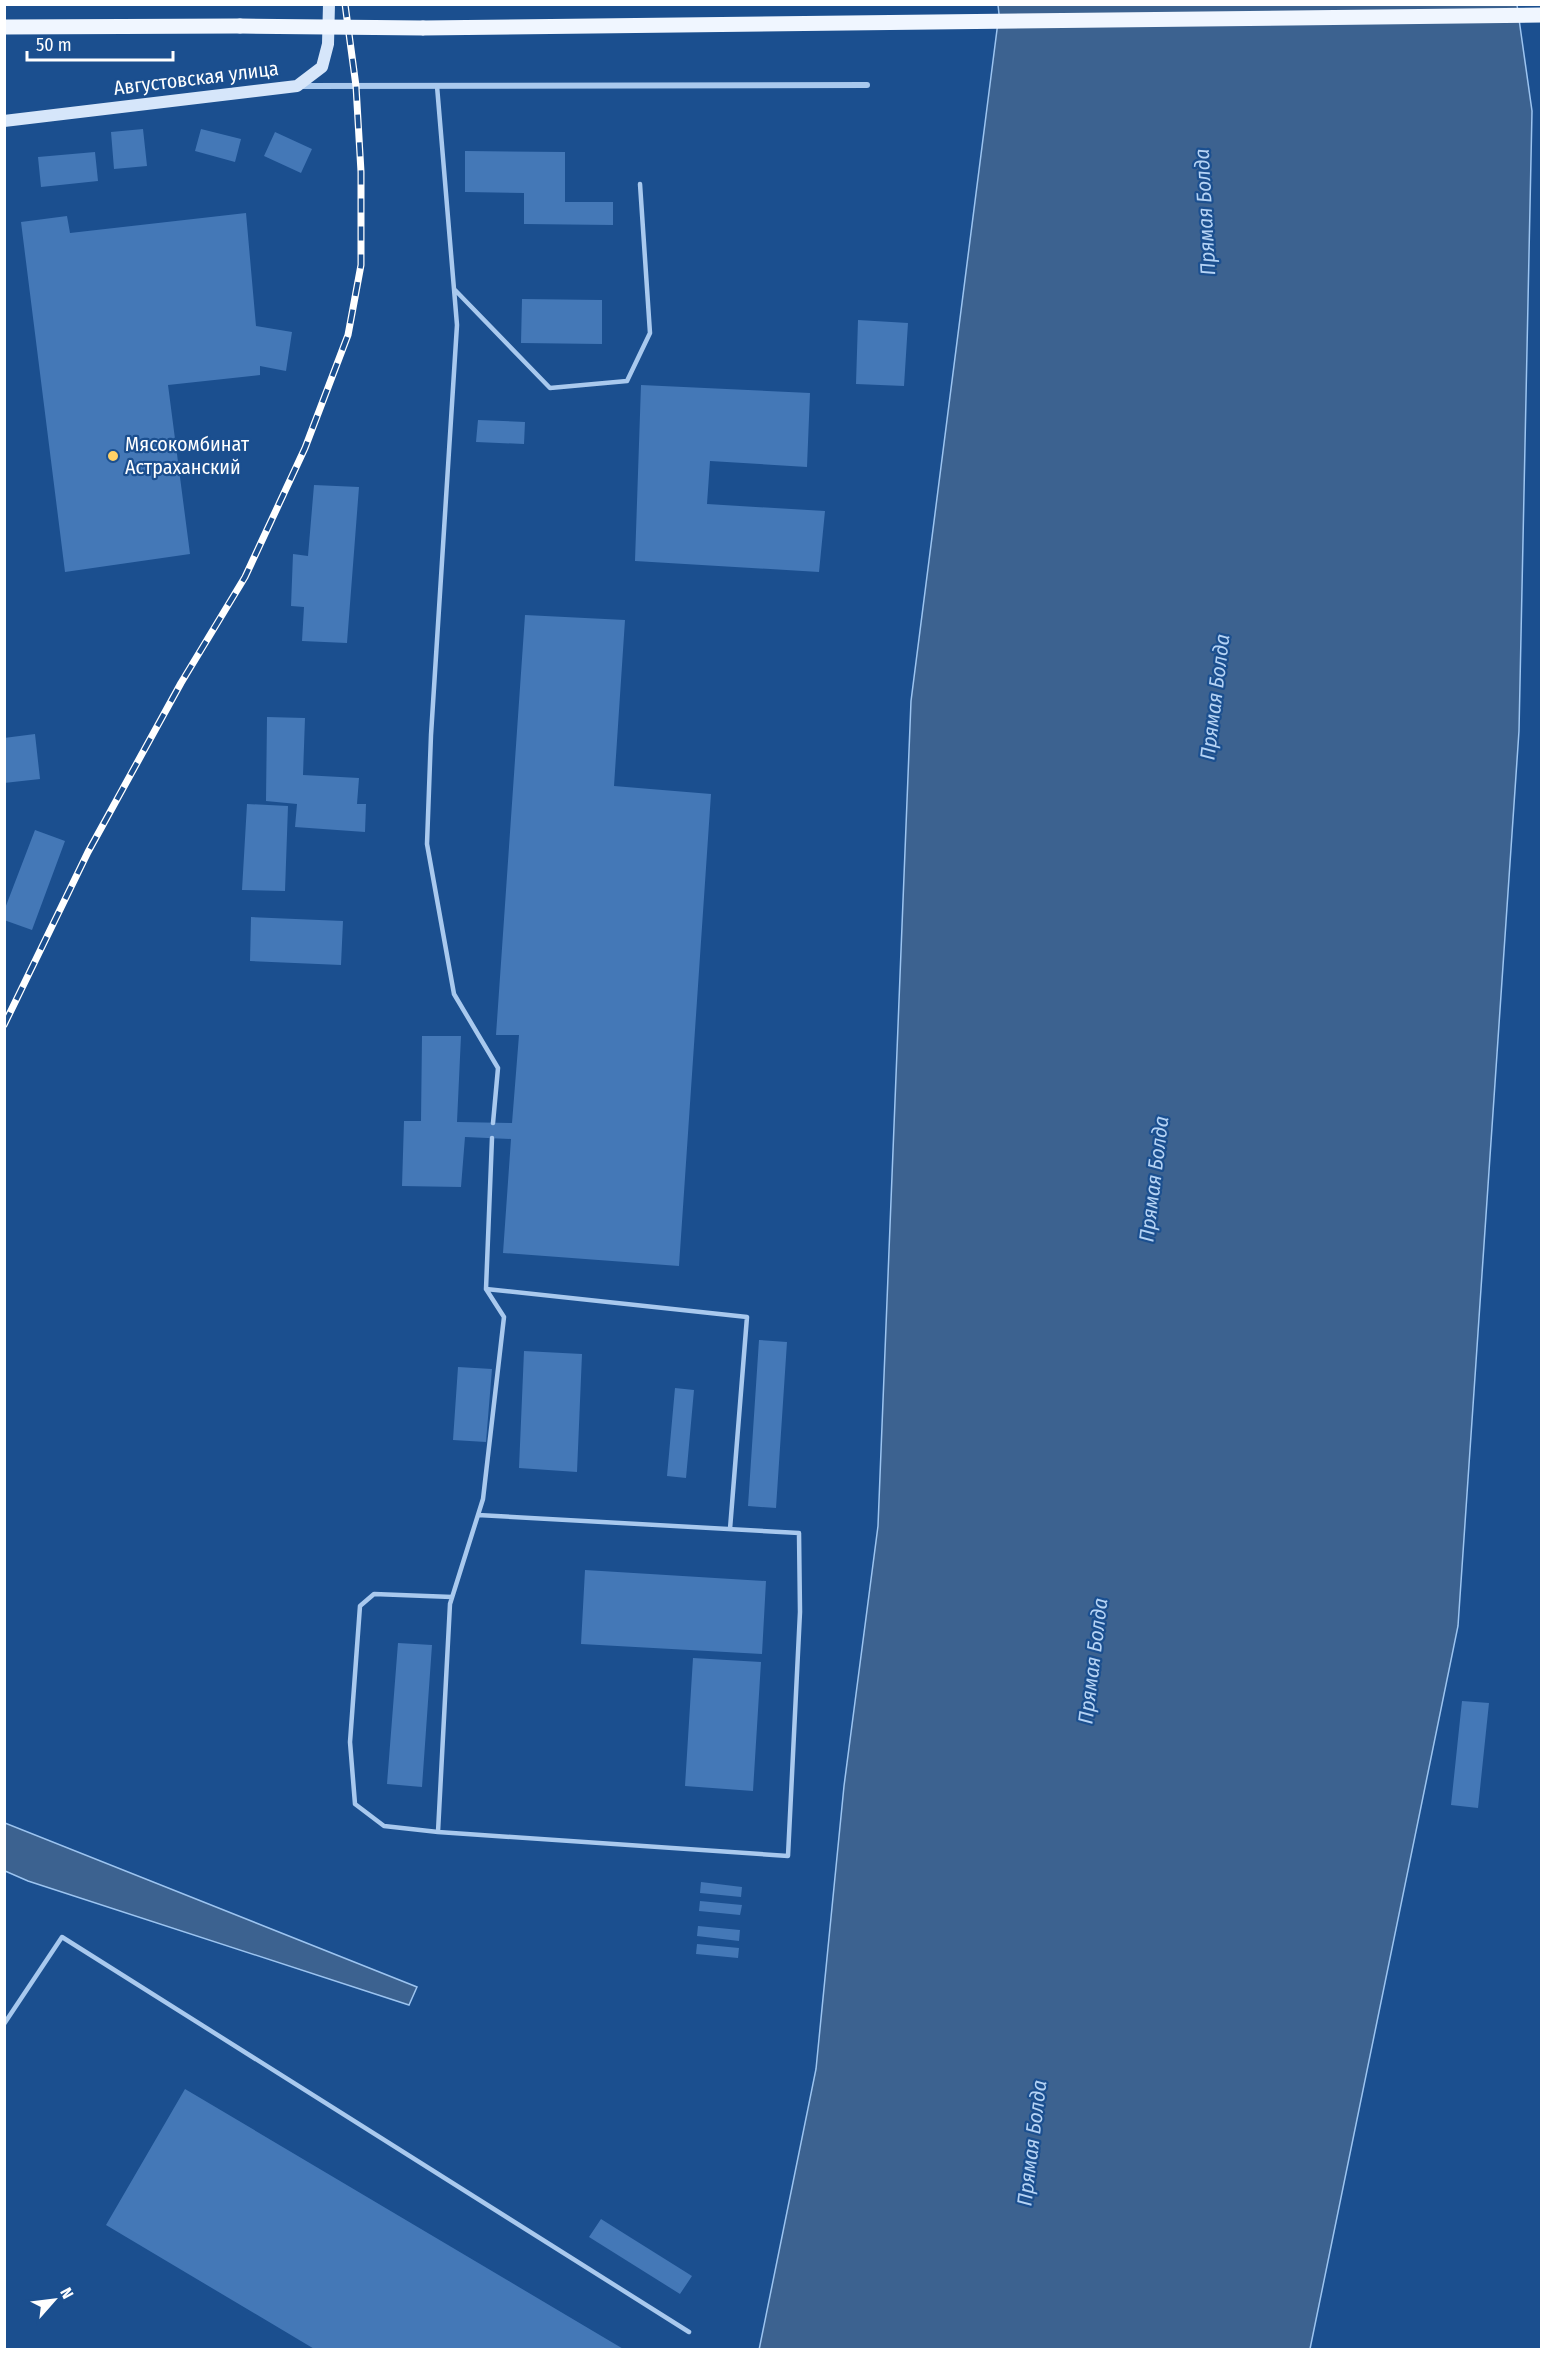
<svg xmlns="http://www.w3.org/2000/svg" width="1546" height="2354" font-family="'Fira Sans Condensed',sans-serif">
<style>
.water{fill:#3c6290;stroke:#9cc4f0;stroke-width:1.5}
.building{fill:#4478b7}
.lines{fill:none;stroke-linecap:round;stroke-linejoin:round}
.lane{stroke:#a9c9ee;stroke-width:4.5}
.street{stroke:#a9c9ee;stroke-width:6}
.secondary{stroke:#d6e6fa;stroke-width:12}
.primary{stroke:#f0f6ff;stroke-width:15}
.rail-casing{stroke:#fff;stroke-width:7}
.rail{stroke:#1b4f8f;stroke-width:4.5;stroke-dasharray:14;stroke-linecap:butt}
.primary-bridge{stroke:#f0f6ff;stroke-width:15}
.poi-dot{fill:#ffd166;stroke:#1b4f8f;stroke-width:2}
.labels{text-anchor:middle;stroke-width:4.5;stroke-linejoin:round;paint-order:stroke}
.street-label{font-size:20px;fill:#fff;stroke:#1b4f8f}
.poi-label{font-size:20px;fill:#fff;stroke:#1b4f8f;text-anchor:start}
.water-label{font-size:21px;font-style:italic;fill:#b5d3f5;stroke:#1b4f8f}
</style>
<rect width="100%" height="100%" fill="#1b4f8f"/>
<path class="water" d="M998,5h519l15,106 -13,620 -61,895 -148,723 -551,1 57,-281 28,-283 34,-260 33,-825 88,-687z
M4,1823h1l412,164 -8,18 -381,-124 -23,-10z"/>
<path class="building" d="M143,129l4,37 -33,3 -3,-37z
M201,129l40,10 -6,23 -40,-11z
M275,132l37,17 -11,24 -37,-17z
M465,151l100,1v50h48v23l-89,-1v-31l-59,-1z
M95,152l3,29 -57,6 -3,-30z
M246,213l10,113 36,6 -6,39 -26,-5v9l-92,10 22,169 -125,18 -44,-350 46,-6 3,17z
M522,299l80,1v44l-81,-1z
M858,320l50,3 -4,63 -48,-2z
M641,385l169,8 -3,74 -97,-6 -3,43 118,7 -6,61 -184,-11z
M478,420l47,2 -1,22 -48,-2z
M314,485l45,2 -12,156 -45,-2 2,-34 -13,-1 2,-52 15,2z
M525,615l100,5 -11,166 97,8 -32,472 -176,-13 8,-114 -46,-2 -4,50 -59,-1 2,-65h17l1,-85h39l-4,86 55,1 7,-88h-23z
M267,717l38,1 -2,57 56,3 -2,26h9l-1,28 -70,-5 2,-23 -31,-3z
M35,734l5,45 -36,4v-45z
M247,804l41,2 -3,85 -43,-1z
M35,830l30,11 -33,89 -28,-10v-9z
M251,917l92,4 -2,44 -91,-4z
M759,1340l28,2 -11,166 -28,-2z
M524,1351l58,3 -5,118 -58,-4z
M458,1367l34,2 -6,73 -33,-2z
M675,1388l19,2 -8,88 -19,-2z
M585,1570l181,11 -4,73 -181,-10z
M398,1643l34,2 -10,142 -35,-3z
M693,1658l68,4 -8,129 -68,-5z
M1462,1701l27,2 -11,105 -27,-3z
M701,1882l41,5 -1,10 -41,-4z
M700,1901l42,4 -2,10 -41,-4z
M698,1926l42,4 -1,11 -42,-5z
M697,1944l42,4 -1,10 -42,-4z
M185,2089l440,261h-309l-210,-125z
M601,2219l91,57 -12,18 -91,-57z"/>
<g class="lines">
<path class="lane" d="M437,86l20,239 -26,410 -4,109 27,150 44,74 -5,55
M455,290l95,98 77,-7 23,-48 -10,-149
M486,1289l261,28 -17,212
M478,1515l321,18 1,79 -12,244 -350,-24 12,-228 33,-105 21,-182 -18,-28 6,-151
M438,1832l-54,-6 -29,-22 -5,-62 10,-136 14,-12 78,3
M4,2024l58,-87 627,395"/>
<path class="street" d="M301,86l566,-1"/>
<path class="secondary" d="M4,121l293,-35 25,-19 6,-23 1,-40"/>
<path class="primary" d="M4,27l236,-1
M423,28l1119,-13"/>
<defs>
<path id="rail" d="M4,1025l84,-173 93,-169 64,-106 60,-129 43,-113 13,-70v-93l-5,-86 -11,-82"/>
</defs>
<use href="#rail" class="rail-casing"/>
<use href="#rail" class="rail"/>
<path class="primary-bridge" d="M240,26l183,2"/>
</g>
<circle class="poi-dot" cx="113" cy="456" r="6"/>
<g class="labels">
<g class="street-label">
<text transform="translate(196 78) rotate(-7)" y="7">Августовская улица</text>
</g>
<g class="poi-label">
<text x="125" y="451">Мясокомбинат<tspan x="125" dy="23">Астраханский</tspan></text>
</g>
<g class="water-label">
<text transform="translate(1205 212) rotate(-93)" y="7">Прямая Болда</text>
<text transform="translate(1215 697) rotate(-83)" y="7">Прямая Болда</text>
<text transform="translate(1154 1179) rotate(-83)" y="7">Прямая Болда</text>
<text transform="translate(1093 1661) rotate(-83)" y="7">Прямая Болда</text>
<text transform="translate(1032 2143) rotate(-83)" y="7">Прямая Болда</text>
</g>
</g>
<rect width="1546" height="2354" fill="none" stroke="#ffffff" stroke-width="12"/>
<g transform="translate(54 2300) rotate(62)" stroke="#1b4f8f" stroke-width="4.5" paint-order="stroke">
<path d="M0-4.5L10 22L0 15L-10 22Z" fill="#ffffff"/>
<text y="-9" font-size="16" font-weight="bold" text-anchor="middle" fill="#ffffff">N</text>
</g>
<path d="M27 51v9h146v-9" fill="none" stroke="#ffffff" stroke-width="3"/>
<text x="36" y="51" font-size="18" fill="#ffffff" stroke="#1b4f8f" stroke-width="4.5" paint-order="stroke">50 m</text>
</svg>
